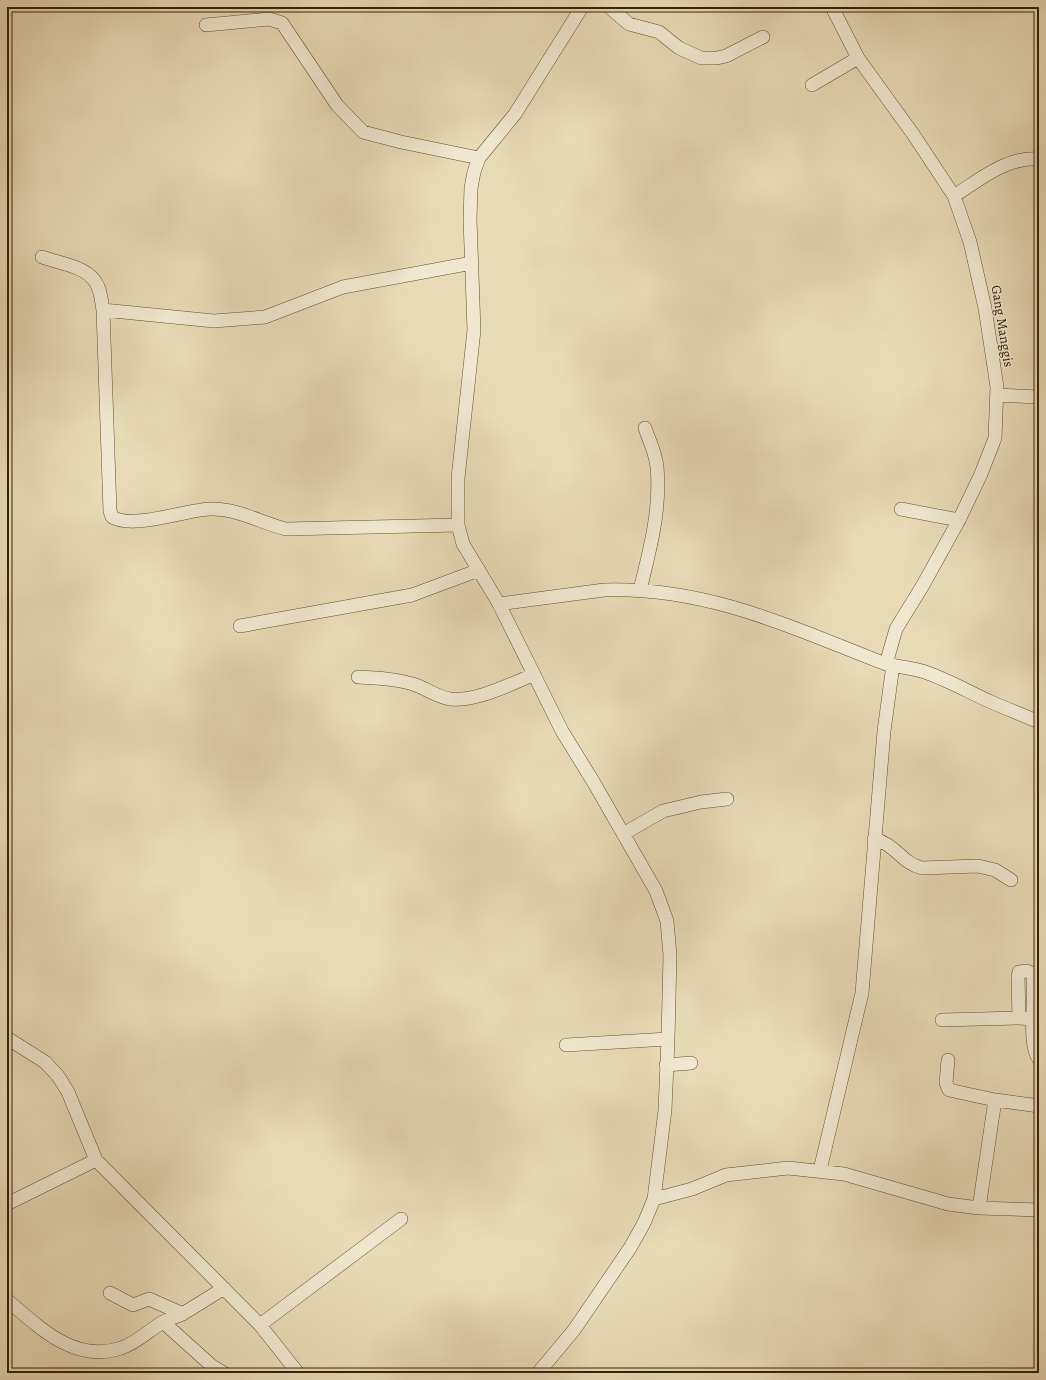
<svg xmlns="http://www.w3.org/2000/svg" width="1046" height="1380" font-family="Alegreya,serif">
<style>
.lines{fill:none;stroke-linecap:round;stroke-linejoin:round}
.minor-casing{stroke:#635030;stroke-width:14}
.minor{stroke:#efe7cf;stroke-width:13}
.labels{text-anchor:middle;stroke-width:3;stroke-linejoin:round;paint-order:stroke}
.street-label{font-size:14px;fill:#372204;stroke:#efe7cf}
</style>
<rect width="100%" height="100%" fill="#e7dab5"/>
<filter id="stains"><feTurbulence type="fractalNoise" baseFrequency=".005" numOctaves="4"/><feColorMatrix values="0 0 0 0 .2 0 0 0 0 .09 0 0 0 0 .02 0 0 0 .5 -.17"/></filter>
<radialGradient id="worn" r=".72"><stop offset=".6" stop-color="#630" stop-opacity="0"/><stop offset="1" stop-color="#630" stop-opacity=".3"/></radialGradient>
<g class="lines">
<defs>
<path id="minor" d="M609,7l20,17 30,8 20,16 22,10h16l9,-2 37,-19
M832,7l26,51 55,76 41,62 16,46 15,66 12,79 -2,51 -14,36 -22,46 -36,65 -27,44 -10,35
M206,25l63,-6 13,4 55,82 26,27 38,10 78,16
M812,85l46,-27
M954,196c25,-16 54,-40 85,-37
M42,257c16,6 42,9 52,23 7,8 7,20 9,30l7,201 2,6c22,13 74,-8 100,-8 27,0 49,14 74,20l172,-4
M103,310l111,11 51,-4 78,-30 129,-24
M997,395l42,2
M901,509l58,11
M640,590c10,-41 21,-81 17,-123 -1,-13 -8,-27 -12,-39
M499,604l105,-14c101,-3 182,35 274,71 15,6 32,6 47,11 23,8 44,20 66,30 16,7 32,13 48,20
M240,626l172,-31 67,-25
M358,677c20,1 39,2 58,8 12,5 22,12 34,14 26,3 60,-15 83,-24
M623,834l40,-23 38,-9 26,-3
M874,839c22,5 27,24 48,29l56,-2 17,4 16,10
M1033,1019l-14,-1 -1,-42 1,-4 8,-1 6,3c3,19 -6,71 6,85
M942,1020l77,-2
M7,1038l38,24 13,14 10,16 28,68 164,165 38,48
M566,1045l102,-6
M948,1060l-2,23 3,7 46,10
M666,1065l25,-2
M820,1170l42,-177 22,-262 9,-66
M654,1199l38,-10 34,-14 62,-7 56,6 104,30 31,4 60,2
M7,1204l89,-44
M979,1208l16,-108 44,6
M110,1293l23,12 16,-6 34,15
M7,1300c32,27 68,64 114,48 16,-5 28,-18 42,-26 6,-3 13,-5 19,-8 14,-8 28,-17 42,-26
M163,1322l49,44 12,7
M260,1325l141,-106
M538,1373l36,-43 56,-82 14,-25 10,-24 11,-89 3,-71 2,-84 -3,-34 -11,-30 -62,-108 -32,-52 -63,-127 -36,-60 -5,-19v-47l16,-148 -4,-111 1,-31 3,-16 5,-14 36,-44 67,-107"/>
</defs>
<use href="#minor" class="minor-casing"/>
<use href="#minor" class="minor"/>
</g>
<g class="labels">
<g class="street-label">
<text transform="translate(1003 326) rotate(81)" y="5">Gang Manggis</text>
</g>
</g>
<rect width="1046" height="1380" fill="none" stroke="#e7dab5" stroke-width="24"/>
<rect x="8" y="8" width="1030" height="1364" fill="none" stroke="#372204" stroke-width="2"/>
<rect x="12" y="12" width="1022" height="1356" fill="none" stroke="#372204"/>
<rect width="100%" height="100%" filter="url(#stains)"/>
<rect width="100%" height="100%" fill="url(#worn)"/>
</svg>
